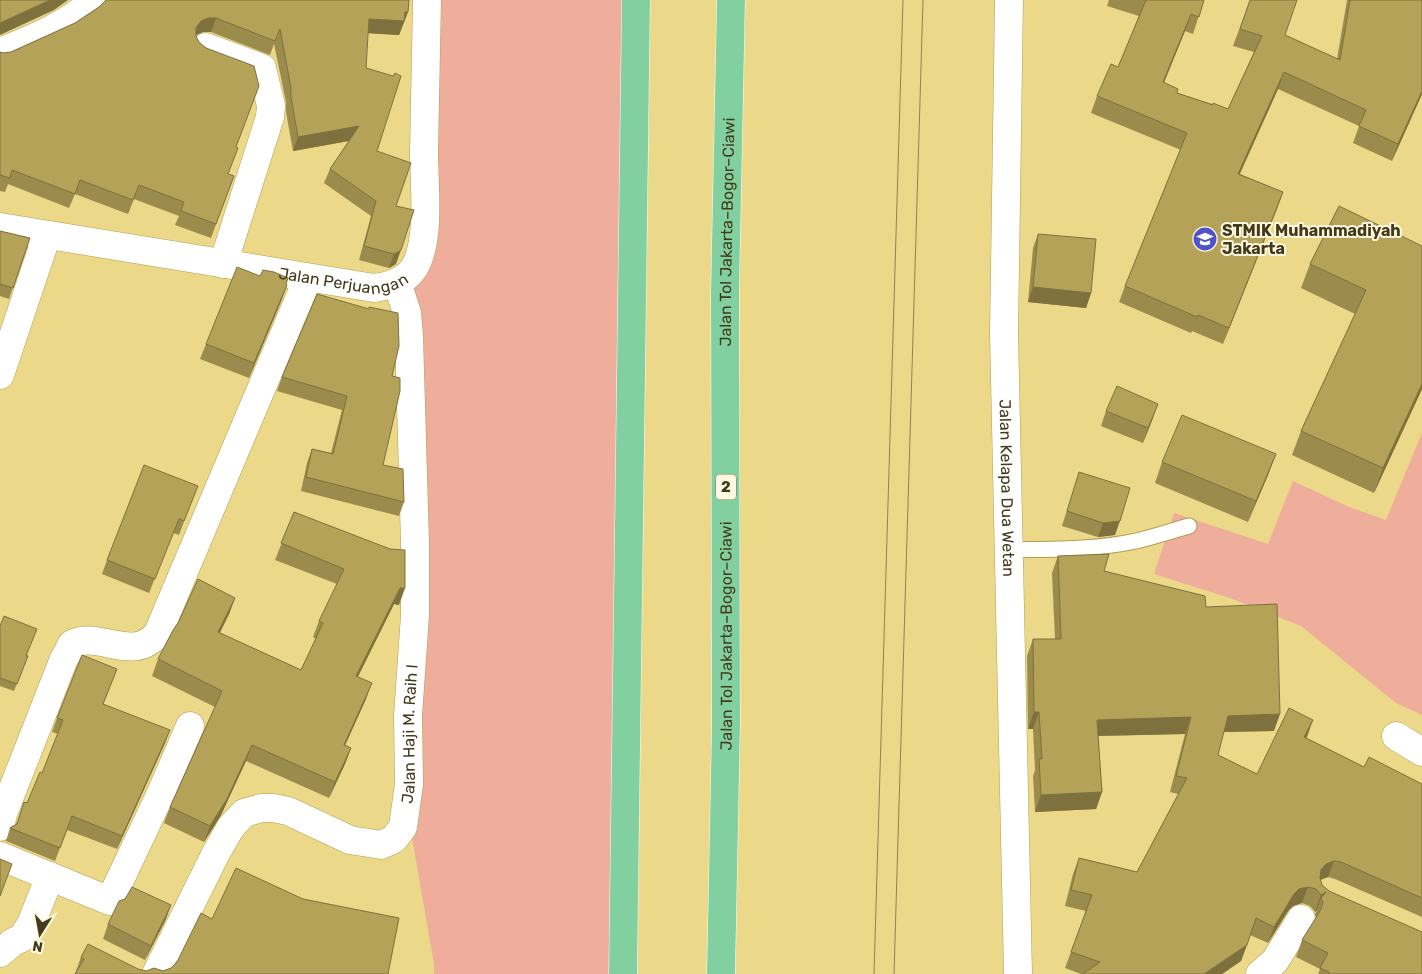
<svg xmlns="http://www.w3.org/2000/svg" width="1422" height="974" font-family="Rubik,sans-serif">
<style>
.green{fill:#efad9b}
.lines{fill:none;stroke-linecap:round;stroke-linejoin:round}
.service-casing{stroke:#b29f50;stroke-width:17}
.minor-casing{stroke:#b29f50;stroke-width:29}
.tertiary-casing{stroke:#b29f50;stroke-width:29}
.motorway-casing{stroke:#fff;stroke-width:29}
.service{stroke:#fff;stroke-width:15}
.minor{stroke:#fff;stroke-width:28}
.tertiary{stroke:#fff;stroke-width:28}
.motorway{stroke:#82d0a0;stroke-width:28}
.tram{stroke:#91844d;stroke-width:1}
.wall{fill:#9b8b4c}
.shaded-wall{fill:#7e713e}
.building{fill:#b4a258;stroke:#7e713e}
.labels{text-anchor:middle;stroke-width:4;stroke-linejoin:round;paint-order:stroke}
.shield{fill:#fff9e2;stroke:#7b7355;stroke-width:1}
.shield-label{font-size:15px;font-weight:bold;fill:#423a19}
.poi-label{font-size:16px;font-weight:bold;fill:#423a19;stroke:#fff9e2;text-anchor:start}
.street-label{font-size:16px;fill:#423a19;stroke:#fff9e2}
</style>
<rect width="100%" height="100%" fill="#ebd889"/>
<path class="green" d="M427,0h209l-12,974h-190v-10l-27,-155 6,-539z
M1422,433v282l-26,-12 -95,-77 -71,-28 -76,-24 20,-61 94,31 25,-63 56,26 37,13z"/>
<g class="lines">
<defs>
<path id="service" d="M1008,550c43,-1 86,0 128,-9 18,-4 35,-10 53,-15"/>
<g id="minor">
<path d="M206,47l56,21 9,38 -1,11 -47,147"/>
<path d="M0,52c29,-12 72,-29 93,-52"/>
<path id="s1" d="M0,227l374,61c15,-2 31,-6 40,-20 17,-27 10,-84 10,-116 1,-50 2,-101 3,-152"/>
<path d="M0,375l47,-140"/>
<path d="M1396,736l26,16"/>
<path d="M0,827l3,-13 60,-153 9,-17c26,-14 62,20 86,-11l150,-355"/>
<path d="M0,856l110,45 51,-108 29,-67"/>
<path d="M0,953l13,-11 9,-4 9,-14 19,-48"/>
<path id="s2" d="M156,974l60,-121 15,-26 13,-14 17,-5h12l15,3 62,29 31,5 13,-6 9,-12 6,-43 -1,-68 7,-101v-72l-6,-207 -2,-23 -10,-31"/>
<path d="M1260,974l15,-13 26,-42"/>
</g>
<g id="tertiary">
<path id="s3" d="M1009,0l-5,333 14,641"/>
</g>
<g id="motorway">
<path d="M623,974l13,-974"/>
<path id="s4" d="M721,974l5,-249 -1,-433 6,-292"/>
</g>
</defs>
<use href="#service" class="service-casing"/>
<use href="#minor" class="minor-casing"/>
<use href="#tertiary" class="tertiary-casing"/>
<use href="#motorway" class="motorway-casing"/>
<use href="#service" class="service"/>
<use href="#minor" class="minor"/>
<use href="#tertiary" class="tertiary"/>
<use href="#motorway" class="motorway"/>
<path class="tram" d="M874,974l29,-974
M894,974l29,-974"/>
</g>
<path class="wall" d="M1109,0h95l-11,34 -8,-3 -21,52 13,10 51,16 26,-57 -21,-6 17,-46 35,35 52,24 10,-59h75v94l-30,67 -39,-18 6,-17 -81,-37 -38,85 43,18 -60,152 -31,-13 -1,2 -72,-31 6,-16 56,-136 -90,-37 6,-17 21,-29 21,-51 -32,-10z
M99,7l309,5 -9,23 -31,-2 -2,35 11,83 19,55v58l-7,4 -30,-8 12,-44 -47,-33 6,-14 19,-28 -56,10 -7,-39v-10l-12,-58 -4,11 -59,-23h-8l-7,3 40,113 -8,26 6,2 -23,62 -36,-13 4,-9 -45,-17 -6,15 -53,-20 -6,14 -61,-24 -3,8 -5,-1v-139l3,1 8,-1 64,-29z
M1339,206l83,183 -48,104 -82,-38 9,-24 54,-117 -54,-26 9,-24z
M0,231l30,7 -21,61 -9,-3z
M1038,234l53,59 -5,15 -58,-6 5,-54z
M260,276l26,8 -4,15 -33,79 -49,-19 6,-15z
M392,376l-9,89 21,37 -5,14 -98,-25 6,-28 5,-14 19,4 11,-43 -65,-19 5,-14z
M1106,411l47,7 -10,25 -42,-17z
M1276,454l-8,21 -20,47 -93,-39 7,-21z
M1079,472l36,63 -17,2 -36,-11z
M192,500l-13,35 -6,-2 -24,60 -47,-19 5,-14z
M294,512l105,93 -5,-1 -36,73 8,22 -21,46 6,3 -6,16 -16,34 -83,-37 -25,54 -17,27 -40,-19 6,-16 45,-100 -63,-31 6,-17 77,-61 -6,16 -9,19 81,37 15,-31 -3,-2 6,-16 18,-37 -62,-24z
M1058,556l46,15 102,36 68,124 -51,1 -5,23 39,19 49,-36 58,29 58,17v133l-87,-38 -7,-2 -8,3 2,5 100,89h-104l2,-5 -24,-12 6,-17 14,-22 -1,-4 2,-4 -2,2 -5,-6 -8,-3 -9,3 -5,5 -20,32 -18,-8 -9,26 -19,13h-141l-16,-6 21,-57 -21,-5 8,-32 6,-16 58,14 41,-78 -8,-2 15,-58 -87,2 4,56 -6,17 -61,3 -2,-36 2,-6 -2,-41h-5l-1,-73 6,-17h22l-3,-66z
M0,626l28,30 -14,35 -14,-5z
M117,669l-14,35 62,39 -48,106 -50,-19 -12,31 -49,-20 4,-13 6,-4 26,-51 16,-39 -6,-2 5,-14z
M166,919l-21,41 -42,-21 5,-15z
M212,919l176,55h-313l6,-17 65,14h17l8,-3z"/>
<path class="shaded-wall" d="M50,0h18l-14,10 -54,25v-12z
M405,12h3l-9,23 -35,-2 5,-14z
M1191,14l-6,17 -28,68 6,-17z
M208,18h8l-5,14h-8l-7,3v-7l5,-7z
M1284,72l-6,17 -46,101 6,-16z
M1422,91v3l-30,67 6,-17z
M359,126l-5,14 -61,11 5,-14z
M1283,192l-6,17 -54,135 6,-16z
M401,250l-5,14 -7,4 5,-14z
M287,285l-5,14 -33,79 5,-15z
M1033,287l58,6 -5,15 -58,-6z
M1422,384v5l-48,104 9,-25z
M1158,404l-5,14 -10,25 5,-15z
M1276,454l-8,21 -20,47 8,-21z
M1120,521l-5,14 -17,2 5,-14z
M400,588h5l-6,17 -5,-1 -44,88 6,-16z
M235,598l-6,16 -17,34 6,-16z
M372,683l-6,16 -28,62 6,-16z
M1034,712h5l-6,17h-5z
M1280,714l-6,17 -52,1 6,-16z
M1191,717l-6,17 -94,2 6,-16z
M1313,720l-6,17 -9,17 6,-17z
M170,730l-5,13 -48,106 5,-13z
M252,745l-6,16 -25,54 -17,27 6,-16z
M351,748l-6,16 -16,34 6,-16z
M1102,792l-6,17 -61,3 6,-17z
M1334,861l-6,16 -8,3 -5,6 6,-16 5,-6z
M1308,887l-6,16 -9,3 -5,5 -20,32 6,-16 20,-33 5,-5z
M1326,892l-5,6 -4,12 -2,2 6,-17z
M171,905l-5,14 -21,41 6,-14z
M1247,945l-6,16 -19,13h-18z"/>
<path class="building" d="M0,0h50l-50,23z
M106,0h303l-1,12h-3l-1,9 -35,-2 -3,49 27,8 2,-3 6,3 -24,75 34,12 -15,43 18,4 -13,40 -7,4 -30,-8 12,-45 -46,-32 29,-43 -61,11 -7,-40v-9l-11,-59 -5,12 -59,-23h-8l-7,3 -5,7v8l3,6 7,6 48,18 5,20 -23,61 2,1 -10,26 6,2 -18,48 -35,-13 3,-9 -45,-17 -6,15 -53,-20 -5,14 -63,-24 -2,8 -10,-3v-123l3,1 8,-1 64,-29 24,-16z
M1146,0h58l-5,17 -8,-3 -28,68 15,7 -1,4 36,12v-2l15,6 34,-73 -22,-7 10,-29h47l-12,35 55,25 10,-60h72v91l-24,53 -39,-18 7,-16 -82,-38 -46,102 45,18 -54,136 -31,-13 -1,2 -72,-31 62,-153 -90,-37 14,-32 7,3z
M1339,206l83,40v138l-39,84 -82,-37 65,-141 -56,-26z
M0,231l30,7 -17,50 -13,-4z
M1038,234l58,5 -5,54 -58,-6z
M237,267l23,9 3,-6 11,2 14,6 -2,6 1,1 -33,78 -48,-19z
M317,294l52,15v-2l29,6 1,33 -7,30 8,2v13l-17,74 20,4 1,33 -98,-25 6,-28 21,5 14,-58 -65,-19z
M1117,386l41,18 -10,24 -42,-17z
M1182,415l94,39 -20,47 -94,-39z
M144,465l54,21 -14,35 -5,-2 -24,60 -48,-19z
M1079,472l51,16 -10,33 -17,2 -36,-12z
M294,512l96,37 15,1v38h-5l-44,88 16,7 -28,62 7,3 -16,34 -83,-37 -25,54 -17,27 -40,-19 52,-116 -64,-32 15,-29 5,-7 20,-44 37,19 -17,34 83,38 22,-47 -4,-2 25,-52 -63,-26z
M1109,554l-5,17 101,25 1,11 71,-3 3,110 -52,2 -10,39 39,19 32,-66 24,12 -9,17 60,30 5,-10 53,27v114l-81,-36 -7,-1 -8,3 -5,6 -1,8 2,7 7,6 93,41v42h-94l1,-2 -9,-4 8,-15 -26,-13 18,-29 3,-8 -2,-5 5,-6 -5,3 -5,-6 -8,-2 -9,2 -5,5 -20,33 -18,-9 -9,27 -43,29h-121l17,-12 -29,-10 21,-57 -21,-5 8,-32 58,14 50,-94 -11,-2 15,-59 -94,3 5,72 -61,3 -2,-36h3l-3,-47h-5l-1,-73h28l-3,-83z
M4,616l33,13 -11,27h2l-11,28 -17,-6v-52z
M82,655l35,14 -14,35 67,26 -48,106 -50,-20 -12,32 -50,-20 7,-4 7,-22 3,1 13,-31 2,1 21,-53 -6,-2z
M0,859l12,5 -12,32z
M236,868l67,31 96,19 -11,56h-313l9,-15 -3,-2 7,-13 50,25 8,2 8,-3 9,3 8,-3 6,-6 24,-49 11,6z
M132,887l39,18 -20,41 -43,-22 11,-23 6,-2z"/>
<defs>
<symbol id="university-disc" viewBox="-11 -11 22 22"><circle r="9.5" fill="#4e53c9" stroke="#fff9e2"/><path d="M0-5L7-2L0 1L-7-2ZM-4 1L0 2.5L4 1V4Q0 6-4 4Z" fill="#fff"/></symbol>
</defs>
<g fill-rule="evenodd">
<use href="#university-disc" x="1191" y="225" width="28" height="28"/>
</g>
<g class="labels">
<rect class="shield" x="716" y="474.5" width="20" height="25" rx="4"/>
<g class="shield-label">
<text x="726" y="492">2</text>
</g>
<g class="poi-label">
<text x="1222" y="236">STMIK Muhammadiyah<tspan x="1222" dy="18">Jakarta</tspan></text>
</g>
<g class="street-label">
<text dy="6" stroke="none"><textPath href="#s4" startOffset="742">Jalan Tol Jakarta–Bogor–Ciawi</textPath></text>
<text dy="6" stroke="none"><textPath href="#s1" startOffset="348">Jalan Perjuangan</textPath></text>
<text dy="6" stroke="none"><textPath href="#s3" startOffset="488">Jalan Kelapa Dua Wetan</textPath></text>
<text dy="6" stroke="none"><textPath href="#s4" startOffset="338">Jalan Tol Jakarta–Bogor–Ciawi</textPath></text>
<text dy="6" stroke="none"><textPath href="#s2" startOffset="452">Jalan Haji M. Raih I</textPath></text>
</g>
</g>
<g transform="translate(40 934) rotate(191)" stroke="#fff9e2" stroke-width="4" paint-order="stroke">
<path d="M0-4L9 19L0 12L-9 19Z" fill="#423a19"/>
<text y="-8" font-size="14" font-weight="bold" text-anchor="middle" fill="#423a19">N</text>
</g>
</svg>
